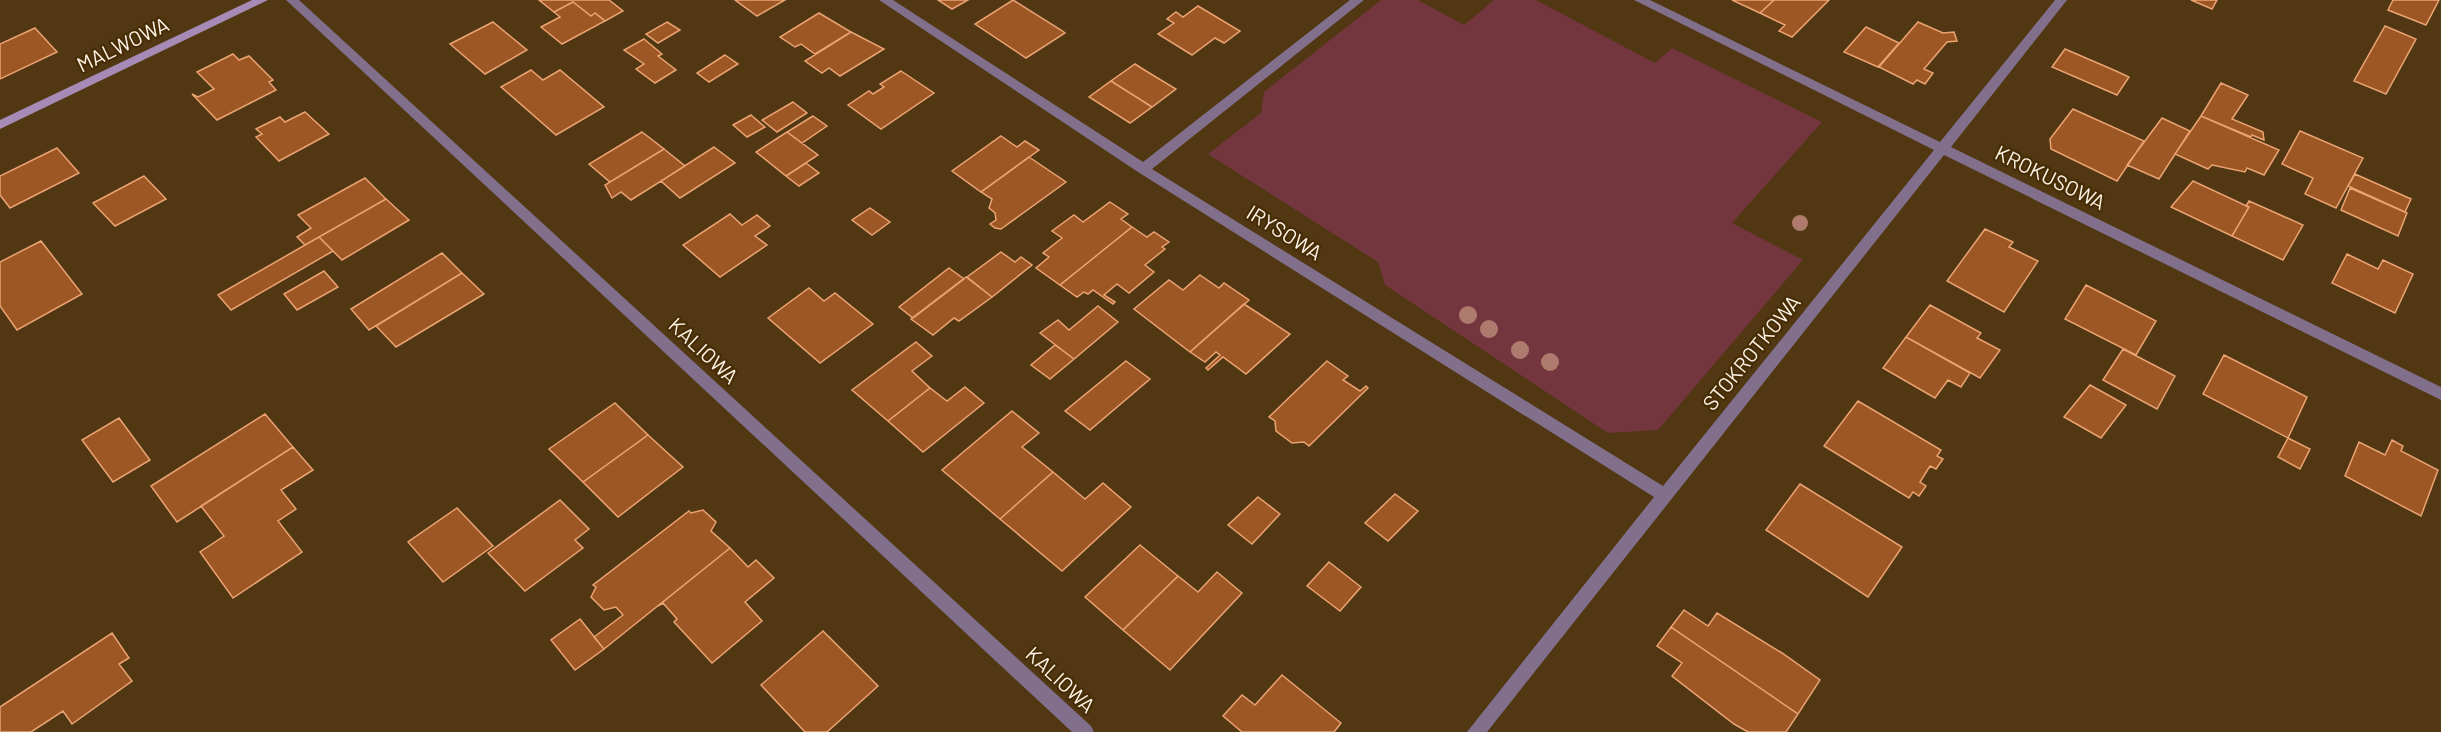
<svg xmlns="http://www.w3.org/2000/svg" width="2441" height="732" font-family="Barlow,sans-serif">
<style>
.green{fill:#73363f}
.building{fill:#9d5724;stroke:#eba374;stroke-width:1.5}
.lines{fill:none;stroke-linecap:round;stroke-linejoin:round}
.street{fill:#816f8c;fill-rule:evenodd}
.secondary{fill:#a78bb7;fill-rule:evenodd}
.tree{fill:#ad7a6d}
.labels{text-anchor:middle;stroke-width:4.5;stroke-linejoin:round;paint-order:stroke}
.street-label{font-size:21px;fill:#fef3e6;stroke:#462d05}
</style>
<rect width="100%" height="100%" fill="#513712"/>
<path class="green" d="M1381,0h37l46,25 30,-25h42l119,63 17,-15 150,74 -90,101 71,37 -145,170 -50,3 -223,-148 -7,-23 -170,-108 53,-41 3,-21z"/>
<path class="building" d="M539,0h70l14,11 -18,10 -10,-8 -4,3 -18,-14 -19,10z
M735,0h50l-28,16z
M938,0h30l-16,9z
M1013,0l48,30 4,3 -39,25 -51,-34z
M1732,0h42l-14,13z
M1774,0h55l-37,37 -13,-6 6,-6 -25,-12z
M2191,0h26l-5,9z
M2393,0h46l-13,25 -38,-15z
M573,2l18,14 4,-3 10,8 -43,23 -21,-17 19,-10 -6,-5z
M1198,6l42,25 -16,12 -9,-5 -23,17 -34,-21 16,-11 -7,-4 9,-7 7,5z
M819,13l32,19 -36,22 -14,-10 -6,3 -15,-10z
M493,22l34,28 -42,24 -35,-30z
M667,22l13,8 -22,13 -12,-9z
M1918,22l25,11 11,-1 3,9 -10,1 -23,27 9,4 -8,11 -8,-4 -4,4 -34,-17z
M2385,26l31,13 -30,55 -32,-13z
M1866,27l33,16 -21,24 -34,-15z
M35,28l22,24 -57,27v-35z
M851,32l33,17 -44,27 -11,-8 -7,5 -17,-12z
M644,39l18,15 -4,2 18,14 -21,13 -19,-14 8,-5 -20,-14z
M2065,49l51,22 13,6 -12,18 -65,-28z
M233,54l6,6 10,-4 24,24 -4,2 7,8 -59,30 -25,-26 6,3 16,-8 -17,-17z
M725,55l13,9 -29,18 -12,-9z
M1135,64l11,7 30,18 -24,18 -41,-26z
M531,70l12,10 17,-10 44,37 -48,28 -55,-48z
M901,71l33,22 -53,36 -33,-24 21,-14 4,3 11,-7 -4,-3z
M1111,81l41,26 -22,16 -41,-26z
M2221,83l27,12 -16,24 31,13 1,8 -12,-5 -1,2 -50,-21z
M793,102l14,11 -30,19 -15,-12z
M2073,109l71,32 -27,40 -66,-32 -1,-10z
M305,112l24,22 -50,27 -23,-24 6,-3 -6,-5 24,-12 5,5z
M751,115l14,12 -18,10 -14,-12z
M813,116l14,10 -25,17 -15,-11z
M2201,116l78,34 -15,25 -17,-7 -2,4 -33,-7 -4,4 -33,-15z
M2162,118l28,13 -31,48 -32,-14z
M2300,131l63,27 -27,50 -31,-14 8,-16 -31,-14z
M642,132l22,17 -54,33 -21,-18z
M787,132l31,23 -32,21 -30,-24z
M1001,136l16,11 8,-6 14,9 -58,42 -29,-21z
M714,147l21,16 -55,35 -19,-17z
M57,148l22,25 -69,35 -10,-13v-19z
M664,149l21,17 -54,34 -10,-8 -9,6 -7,-13z
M1029,157l37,25 -65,47 -6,-1 -5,-4 6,-4 -1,-7 -6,-5 3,-9 -11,-7z
M806,163l13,10 -20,13 -13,-10z
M2355,174l56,25 -6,13 -57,-26z
M144,176l22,23 -51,27 -22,-23z
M365,178l21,21 -81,46 -8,-8 14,-9 -13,-13z
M2193,181l56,26 -17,29 -61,-29z
M2350,188l57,25 -9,23 -57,-26z
M386,199l23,21 -67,40 -23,-23z
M2249,201l54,24 -20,35 -51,-24 17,-29 -3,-1z
M1110,202l18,12 -7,5 11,8 -72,58 -24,-17 13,-11 -6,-4 19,-15 -10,-7 22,-16 9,7z
M870,208l20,14 -18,13 -20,-15z
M730,214l12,11 15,-10 13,11 -15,10 12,9 -47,32 -37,-32z
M1132,227l15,10 7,-5 15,10 -7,5 3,2 -20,16 9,7 -25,21 -12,-9 -13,11 11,7 -2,2 -20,-14 -5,4 -4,-2 -7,5 -17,-12z
M1985,229l28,13 -4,5 29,14 -34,51 -57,-31z
M319,237l14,14 -102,59 -13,-15z
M41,241l41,53 -65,36 -17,-24v-44z
M1001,252l14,10 6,-5 11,8 -40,32 -25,-20z
M442,253l20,20 -93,57 -18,-21z
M2347,254l31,15 5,-9 30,14 -18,39 -63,-30z
M949,268l15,11 -51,39 -14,-11z
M324,271l14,16 -41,23 -13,-16z
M462,273l22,21 -88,53 -20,-21z
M1200,275l19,13 5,-5 25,17 -59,52 -56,-43 35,-29 14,10z
M966,277l26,20 -33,24 -5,-3 -21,17 -22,-16z
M2086,285l70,36 -20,34 -71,-36z
M809,288l15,13 11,-8 38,31 -53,39 -52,-45z
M1244,304l46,30 -44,40 -23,-17 -15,13 -2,-2 14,-13 -4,-3 -11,10 -15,-10z
M1930,305l51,28 -4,5 23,12 -20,28 -74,-41z
M1098,306l20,16 -44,37 -34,-26 18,-13 11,10z
M1906,337l64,36 -9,14 -13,-7 -13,18 -52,-30z
M916,342l16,14 -20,15 18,17 -42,33 -36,-31z
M1055,345l19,14 -24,20 -19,-14z
M2123,349l52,27 -18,33 -54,-29z
M2224,355l83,42 -19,41 -85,-44z
M1126,361l24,18 -60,51 -25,-19z
M1327,361l21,15 -5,4 17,11 6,-5 2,2 -59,58 -5,-4 -12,1 -16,-12 -1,-10 -6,-4z
M2090,385l36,20 -25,33 -37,-21z
M965,387l19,16 -61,49 -35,-31 42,-33 17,13z
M1858,401l83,49 -4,6 6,3 -7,10 -6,-3 -10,16 6,4 -7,10 -6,-4 -4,6 -85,-52z
M615,403l33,32 -65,47 -34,-33z
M1012,411l27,22 -17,14 31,25 -53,47 -58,-49z
M265,414l28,33 -116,75 -26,-36z
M119,418l31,42 -37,22 -31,-42z
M648,435l35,32 -65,50 -35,-35z
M2288,438l22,11 -10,20 -22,-12z
M2392,440l11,6 -2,5 37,19 -17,46 -76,-40 14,-34 26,13z
M293,447l20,23 -32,20 15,19 -18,12 24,31 -69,46 -33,-46 24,-16 -23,-30z
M1053,472l32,27 18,-16 28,24 -69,64 -62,-52z
M1800,484l102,63 -34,50 -102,-67z
M1395,494l23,17 -30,30 -23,-18z
M1258,497l22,17 -28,30 -24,-19z
M560,500l29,29 -14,11 8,8 -58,43 -37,-38z
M457,508l36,38 -50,36 -35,-40z
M703,510l13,12 -5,9 19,17 -126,101 -10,-12 29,-22 -7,-8 -12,3 -13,-13 5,-10 -3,-2 96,-74 2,2z
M1140,545l38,31 -55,54 -38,-33z
M730,548l18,19 8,-7 18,18 -29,24 17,19 -50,42 -38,-41 3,-3 -14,-16 -5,3z
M1329,562l32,25 -21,24 -33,-25z
M1217,572l25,21 -72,77 -47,-40 55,-54 20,16z
M1684,610l24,16 9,-13 65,40 38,27 -22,34 -127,-87z
M580,619l24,30 -29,21 -24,-30z
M1671,627l127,87 -12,18h-38l-14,-8 -62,-48 10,-13 -25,-17z
M823,631l55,55 -51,46h-22l-44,-47z
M112,633l17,25 -10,6 13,17 -60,43 -9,-13 -32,21h-31v-25z
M1282,675l59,48 -7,9h-92l-19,-16 19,-21 13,10z"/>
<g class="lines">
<path class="street" d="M286,0h13l792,726 3,6h-22z
M879,0h14l250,162 207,-162h14l-212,169 511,317 271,-336 -300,-150h16l290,142 115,-142h12l-116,147 490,240v13l-497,-245 -457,577h-20l187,-235 -516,-325z"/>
<path class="secondary" d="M252,0h16l-268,129v-9z"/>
</g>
<g class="tree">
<circle cx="1800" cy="223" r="8"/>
<circle cx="1468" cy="315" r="9"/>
<circle cx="1489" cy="329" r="9"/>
<circle cx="1520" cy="350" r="9"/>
<circle cx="1550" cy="362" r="9"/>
</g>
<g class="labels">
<g class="street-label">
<text transform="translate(123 45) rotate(-26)" y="7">MALWOWA</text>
<text transform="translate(2050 178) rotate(26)" y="7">KROKUSOWA</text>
<text transform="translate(1284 233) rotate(32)" y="7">IRYSOWA</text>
<text transform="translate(703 351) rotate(43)" y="7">KALIOWA</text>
<text transform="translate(1752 353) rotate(-51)" y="7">STOKROTKOWA</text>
<text transform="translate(1060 680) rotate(43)" y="7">KALIOWA</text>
</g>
</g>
</svg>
